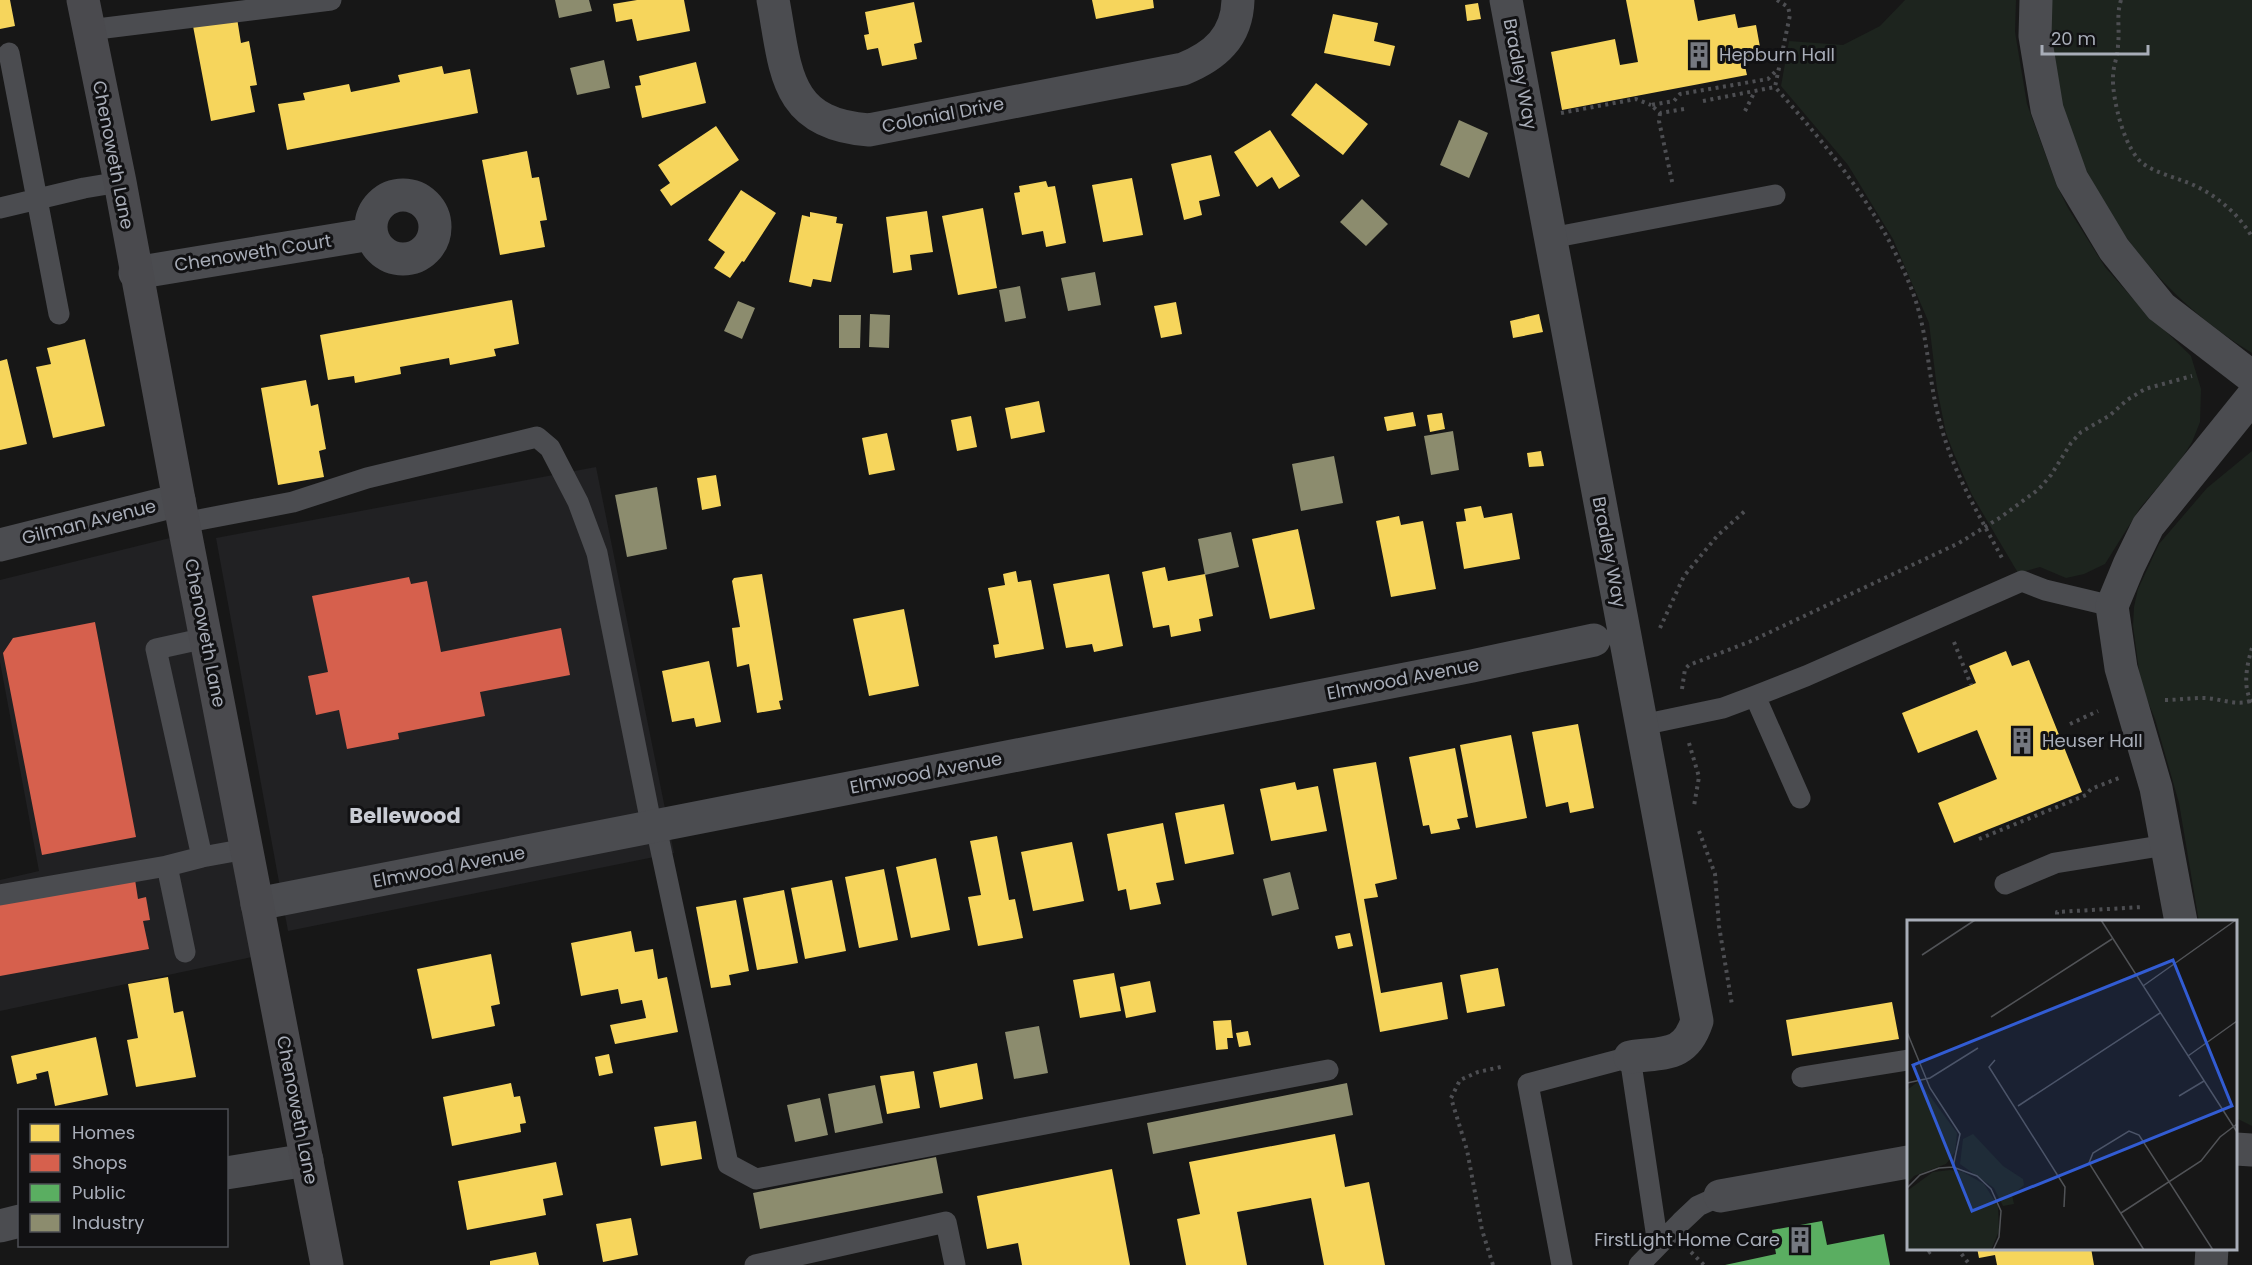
<svg xmlns="http://www.w3.org/2000/svg" width="2252" height="1265" font-family="Poppins,sans-serif">
<style>
.built{fill:#212123}
.green{fill:#1d241e}
.homes{fill:#f6d55c}
.shops{fill:#d6604d}
.public{fill:#5aae61}
.industry{fill:#8c8c6e}
.lines{fill:none;stroke-linecap:round;stroke-linejoin:round}
.path{stroke:#4d4e52;stroke-width:4;stroke-dasharray:3 4.5;stroke-linecap:butt}
.lane{stroke:#4b4c50;stroke-width:21}
.street{stroke:#4b4c50;stroke-width:33}
.secondary{stroke:#4a4a4e;stroke-width:33}
.labels{text-anchor:middle;stroke-width:6;stroke-linejoin:round;paint-order:stroke}
.poi-label{font-size:18px;fill:#a8adb8;stroke:#111113;text-anchor:start}
.street-label{font-size:18px;fill:#a8adb8;stroke:#111113}
.quarter-label{font-size:21px;font-weight:bold;fill:#c9ccd4;stroke:#111113}
.inset-road{fill:none;stroke:#515357;stroke-width:1.5}
.view{fill:#325cd3;fill-opacity:0.15;stroke:#325cd3;stroke-width:3}
.inset-edge{fill:none;stroke:#a8adb8;stroke-width:3}
</style>
<rect width="100%" height="100%" fill="#171717"/>
<path class="built" d="M596,467l78,386 -386,78 -72,-393z
M170,538l82,419 -252,54v-131l39,-9 -39,-209v-82z"/>
<path class="green" d="M1905,0h111l-1,32 12,72 30,82 11,22 37,59 30,34 56,55 10,33 -1,33 -8,20 -12,19 -40,47 -35,56 -21,10 -18,4 -26,-11 -22,6 -46,-78 -18,-41 -8,-21 -9,-44 -8,-66 -36,-84 -45,-74 -67,-79 8,-45 54,4 37,-19z
M2047,0h205v353c-94,-57 -162,-147 -192,-253 -3,-10 -3,-21 -4,-32 -3,-22 -6,-45 -9,-68z
M2252,451v675l-16,-8v-196h-37l-20,-119 -24,-84 -14,-34 -8,-59 1,-19 4,-18 21,-45 48,-56z"/>
<path class="homes" d="M0,0h10l5,26 -15,3z
M637,0h47l6,31 -53,10 -5,-22 -16,3 -3,-18z
M1092,0h61l1,8 -58,11z
M1626,0h68l4,21 37,-7 3,14 18,-3 6,33 -18,4 3,13 -185,35 -11,-58 64,-13 5,26 18,-3z
M914,2l8,40 -8,2 3,15 -35,7 -4,-18 -11,2 -3,-15 5,-1 -4,-22z
M1478,3l3,16 -14,2 -2,-16z
M1333,14l45,9 -4,18 21,5 -5,20 -66,-13z
M237,18l4,25 8,-2 8,44 -7,1 5,26 -44,9 -18,-95z
M696,62l10,41 -64,15 -7,-32 6,-1 -2,-9z
M442,66l2,8 26,-5 8,44 -191,37 -9,-46 27,-4 -2,-7 46,-9 2,8 49,-10 -2,-7z
M1316,83l52,41 -25,31 -52,-40z
M716,126l23,34 -68,46 -11,-16 10,-7 -12,-18z
M1270,130l30,46 -21,13 -7,-12 -15,10 -23,-35z
M527,151l5,27 7,-1 8,43 -7,1 5,26 -45,8 -18,-95z
M1211,155l9,41 -21,5 3,14 -18,5 -13,-56z
M1132,178l11,57 -40,7 -11,-57z
M1046,181l2,6 7,-1 11,57 -20,4 -3,-16 -21,4 -8,-42 6,-1 -1,-6z
M741,190l35,23 -32,49 -2,-1 -12,17 -16,-10 11,-16 -17,-12z
M983,208l14,80 -39,7 -16,-79z
M927,211l6,41 -23,3 2,15 -19,3 -7,-56z
M810,212l27,5 -1,6 7,1 -12,58 -18,-3 -2,8 -22,-5 13,-67 8,2z
M512,300l7,44 -25,5 2,7 -46,9 -1,-7 -49,9 1,7 -46,9 -1,-7 -26,4 -8,-45z
M1176,302l6,32 -21,4 -7,-32z
M1539,314l4,18 -30,6 -3,-17z
M85,339l20,87 -52,12 -17,-71 15,-3 -4,-16z
M7,359l20,85 -27,6v-89z
M306,380l5,26 7,-2 8,45 -7,2 5,26 -46,8 -17,-97z
M1039,401l6,31 -34,7 -6,-31z
M1413,412l3,14 -29,5 -3,-14z
M1442,413l3,16 -15,3 -3,-17z
M971,416l6,31 -20,4 -6,-31z
M887,433l8,37 -26,5 -7,-37z
M1541,451l3,15 -15,1 -2,-14z
M716,475l5,31 -19,4 -5,-32z
M1481,506l3,12 28,-5 8,46 -56,10 -8,-47 10,-1 -2,-12z
M1399,516l2,9 22,-4 13,68 -45,8 -15,-76z
M1298,529l17,80 -45,10 -18,-80z
M1165,567l3,14 37,-7 8,42 -14,3 2,12 -30,6 -2,-12 -16,3 -11,-56z
M1016,571l2,11 13,-2 13,69 -49,9 -2,-13 6,-1 -11,-56 17,-3 -2,-11z
M762,574l21,126 -4,1 2,8 -24,4 -8,-49 -12,3 -5,-39 8,-1 -8,-46 2,-3z
M1109,574l14,72 -29,6 -2,-8 -26,4 -13,-64z
M904,609l15,77 -50,10 -16,-77z
M2006,651l6,15 17,-6 53,132 -128,51 -16,-40 59,-24 -20,-49 -59,23 -16,-40 74,-30 -7,-17z
M709,661l12,61 -25,5 -2,-9 -22,4 -10,-51z
M1578,724l16,84 -24,5 -2,-11 -22,5 -14,-75z
M1511,735l16,83 -51,10 -16,-83z
M1455,748l13,69 -11,2 3,10 -29,5 -2,-9 -6,1 -14,-69z
M1376,762l21,117 -22,5 3,13 -14,2 17,94 61,-11 6,37 -68,13 -47,-263z
M1295,782l2,8 21,-4 9,45 -56,10 -11,-52z
M1224,804l10,50 -49,10 -10,-51z
M1163,823l11,57 -18,3 5,21 -31,6 -4,-21 -8,2 -11,-57z
M997,836l12,64 6,-1 8,39 -45,8 -10,-49 13,-2 -11,-54z
M1072,842l12,59 -51,10 -12,-59z
M936,858l14,72 -39,8 -15,-71z
M884,869l14,71 -39,8 -14,-71z
M832,880l14,71 -41,8 -14,-71z
M784,890l14,73 -41,7 -14,-72z
M736,900l13,71 -20,4 2,10 -20,3 -15,-81z
M631,931l4,21 18,-3 5,30 9,-2 11,55 -63,12 -5,-19 36,-7 -4,-18 -21,4 -3,-15 -37,7 -10,-53z
M1350,933l3,13 -15,3 -3,-13z
M491,954l9,50 -9,2 4,20 -63,13 -15,-70z
M1498,968l7,38 -38,7 -7,-38z
M1114,973l7,38 -41,7 -7,-38z
M168,977l6,36 9,-2 13,66 -60,10 -9,-47 11,-2 -10,-54z
M1150,981l6,31 -30,6 -6,-31z
M1892,1002l7,37 -107,17 -6,-36z
M1231,1020l2,18h-6l1,11 -12,1 -3,-29z
M1248,1031l3,14 -12,2 -3,-14z
M96,1037l12,58 -53,11 -7,-35 -12,3 1,5 -20,5 -6,-28z
M609,1054l4,19 -14,3 -4,-19z
M977,1063l6,36 -43,9 -7,-36z
M914,1071l6,37 -33,6 -7,-38z
M511,1083l3,14 6,-1 6,27 -6,1 1,8 -69,14 -9,-49z
M696,1121l6,38 -41,7 -7,-39z
M1335,1134l10,53 24,-5 16,83h-61l-13,-67 -74,14 10,53h-61l-9,-46 23,-5 -11,-52z
M556,1162l7,33 -20,4 3,16 -79,15 -9,-49z
M1112,1169l18,96h-108l-4,-22 -31,6 -10,-53z
M631,1218l7,37 -35,7 -7,-38z
M1977,1248h114l3,17h-97l-2,-10 -16,3z
M536,1252l3,13h-49v-4z"/>
<path class="shops" d="M409,577l2,7 16,-3 14,71 120,-24 9,47 -90,17 5,24 -87,17 1,6 -52,10 -8,-39 -23,5 -8,-39 20,-4 -16,-76z
M95,622l41,215 -94,18 -39,-202 10,-15z
M134,873l4,26 8,-2 4,23 -7,1 6,28 -149,27v-72z"/>
<path class="public" d="M1822,1221l5,24 57,-11 6,31h-165l51,-11 -4,-24z"/>
<path class="industry" d="M555,0h34l3,11 -33,7z
M604,60l6,28 -33,7 -7,-27z
M1459,120l29,13 -19,45 -29,-13z
M1362,199l26,25 -22,22 -26,-24z
M1095,272l6,33 -33,6 -7,-33z
M1020,286l6,32 -21,4 -6,-32z
M738,301l17,7 -13,31 -18,-8z
M870,314l20,1 -1,33 -20,-1z
M839,315h22l-1,33h-21z
M1453,431l6,39 -28,5 -7,-39z
M1334,456l9,47 -42,8 -9,-47z
M657,487l10,62 -40,8 -12,-62z
M1231,532l8,35 -34,8 -7,-36z
M1290,872l9,37 -27,7 -9,-37z
M1039,1026l9,47 -34,6 -9,-47z
M1347,1083l6,32 -200,39 -6,-31z
M875,1085l8,38 -48,10 -7,-39z
M820,1098l8,37 -33,7 -8,-37z
M936,1157l7,36 -183,36 -7,-36z"/>
<g class="lines">
<path class="path" d="M1777,0l11,7 2,8 -15,72c55,62 108,127 138,206 16,43 15,90 28,133 13,48 38,89 61,132
M2121,0c-5,16 -1,29 -3,45 0,11 -5,21 -5,32 -1,22 12,76 32,88 14,9 30,12 46,19 24,10 48,30 61,53
M1703,101l72,-14
M1684,109l-24,4 -9,-8 23,-4 6,-7 88,-15 8,-8
M1745,111l10,-20
M1561,113l75,-14 15,6
M1660,113l-1,8 14,65
M1660,628l24,-52 34,-41 28,-25
M1954,642l17,43
M1682,689l3,-20 4,-4 60,-23 210,-99 42,-26 38,-28 12,-14 20,-32 10,-11 28,-16 18,-16 18,-11 47,-13
M2165,700c13,0 25,-2 38,-2 16,0 32,8 47,3
M2252,702c-10,-14 -5,-38 0,-54
M2070,724l28,-13
M1689,743l10,34 -5,29
M1699,831l16,43 4,52 13,79
M1979,839l107,-44 5,-6 28,-11
M2057,922v-10l86,-5
M1957,1248l13,17
M1691,1252l13,13
M1928,1253l7,-5
M1493,1265l-11,-35 -15,-80 -16,-52 9,-18 18,-8 27,-6"/>
<path class="lane" d="M89,30l242,-30
M9,53l50,261
M0,208l84,-20 36,-6
M1551,238l224,-43
M183,523l110,-21 74,-24 170,-41 13,11 28,54 19,51 55,275
M1755,696l45,102
M1642,725l81,-17 32,-12 51,-20 216,-95 23,9 67,16
M656,827l72,337 28,15 572,-109
M202,857l44,-8
M2005,884l50,-21 111,-18
M0,895l167,-29
M185,952l-18,-86 35,-9 -46,-208 50,-11
M1802,1077l106,-17
M755,1265l191,-43 9,43
M1562,1265l-34,-181 102,-27 28,188
M1639,1265l42,-43 17,-16 22,-10"/>
<path class="street" d="M773,0c13,69 10,124 96,130l314,-61c32,-13 54,-32 55,-69
M1506,0l191,1021c-12,37 -33,31 -67,36
M2036,0l-1,36 12,73 25,70 42,70 47,58 91,70
M371 227a32 32 0 1 1 64 0a32 32 0 1 1-64 0Z
M135,273l236,-39
M0,545l179,-45
M257,904l1215,-238 122,-26
M2181,922l-25,-134 -35,-120 -9,-62 17,-41 19,-39 104,-129
M2236,1149l16,1
M226,1173l81,-13
M1720,1196l188,-34
M0,1226l20,-5
M2211,1265l1,-17"/>
<path class="secondary" d="M83,0l37,182 59,318 148,765"/>
</g>
<defs>
<symbol id="building-bare" viewBox="-9 -9 18 18"><path d="M-4-6H4V6H1V3H-1V6H-4ZM-2.5-4.3h1.7v1.8h-1.7ZM.8-4.3h1.7v1.8H.8ZM-2.5-1h1.7V.8h-1.7ZM.8-1h1.7V.8H.8Z" fill="#757880" stroke="#111113" stroke-width="2.5" paint-order="stroke"/></symbol>
</defs>
<g fill-rule="evenodd">
<use href="#building-bare" x="1680" y="36" width="38" height="38"/>
<use href="#building-bare" x="2003" y="722" width="38" height="38"/>
<use href="#building-bare" x="1781" y="1221" width="38" height="38"/>
</g>
<g class="labels">
<g class="poi-label">
<text x="1719" y="61">Hepburn Hall</text>
<text x="2042" y="747">Heuser Hall</text>
<text x="1780" y="1246" text-anchor="end">FirstLight Home Care</text>
</g>
<g class="street-label">
<text transform="translate(1520 74) rotate(79)" y="6">Bradley Way</text>
<text transform="translate(943 115) rotate(-11)" y="6">Colonial Drive</text>
<text transform="translate(113 155) rotate(79)" y="6">Chenoweth Lane</text>
<text transform="translate(253 253) rotate(-9)" y="6">Chenoweth Court</text>
<text transform="translate(89 522) rotate(-14)" y="6">Gilman Avenue</text>
<text transform="translate(1609 552) rotate(79)" y="6">Bradley Way</text>
<text transform="translate(205 633) rotate(79)" y="6">Chenoweth Lane</text>
<text transform="translate(1403 679) rotate(-11)" y="6">Elmwood Avenue</text>
<text transform="translate(926 773) rotate(-11)" y="6">Elmwood Avenue</text>
<text transform="translate(449 867) rotate(-11)" y="6">Elmwood Avenue</text>
<text transform="translate(297 1110) rotate(79)" y="6">Chenoweth Lane</text>
</g>
<g class="quarter-label">
<text x="405" y="823">Bellewood</text>
</g>
</g>
<g transform="translate(1907 920)">
<rect width="330" height="330" fill="#171717"/>
<path d="M12,161l38,52 -2,19 -9,12 -32,12 -7,7v-93zM66,214l30,32 20,13 1,6 -12,10 2,9 -11,2 -9,-18 -34,-24 3,-25zM43,250l13,2 21,12 14,22 1,25 -8,19h-84v-59l26,-19z" fill="#1d241e"/>
<path class="inset-road" d="M194,0l136,212M15,35l53,-35M236,66l93,-66M84,97l121,-78M0,112l23,56 30,46 -7,33M281,136l49,-35M88,140l-6,7 76,120 -1,20M0,163l23,-5 48,-30M272,176l25,-15M111,186l142,-93M0,268l13,-13 19,-7 14,-1 24,9 14,13 10,22 -2,26 -6,13M214,293l80,-52 19,-24 17,-13M237,330l-55,-87 4,-10 36,-22 10,4 74,115"/>
<path class="view" d="M266,40l59,146 -260,105 -59,-146z"/>
<rect width="330" height="330" class="inset-edge"/>
</g>
<rect x="18" y="1109" width="210" height="138" fill="#111113" stroke="#4d4f55" stroke-width="1.5"/>
<rect x="30" y="1124" width="30" height="18" fill="#f6d55c" stroke="#4d4f55" stroke-width="1.5"/>
<text x="72" y="1139" font-size="18" fill="#a8adb8">Homes</text>
<rect x="30" y="1154" width="30" height="18" fill="#d6604d" stroke="#4d4f55" stroke-width="1.5"/>
<text x="72" y="1169" font-size="18" fill="#a8adb8">Shops</text>
<rect x="30" y="1184" width="30" height="18" fill="#5aae61" stroke="#4d4f55" stroke-width="1.5"/>
<text x="72" y="1199" font-size="18" fill="#a8adb8">Public</text>
<rect x="30" y="1214" width="30" height="18" fill="#8c8c6e" stroke="#4d4f55" stroke-width="1.5"/>
<text x="72" y="1229" font-size="18" fill="#a8adb8">Industry</text>
<path d="M2042 45v9h106v-9" fill="none" stroke="#a8adb8" stroke-width="3"/>
<text x="2051" y="45" font-size="18" fill="#a8adb8" stroke="#111113" stroke-width="4.5" paint-order="stroke">20 m</text>
</svg>
